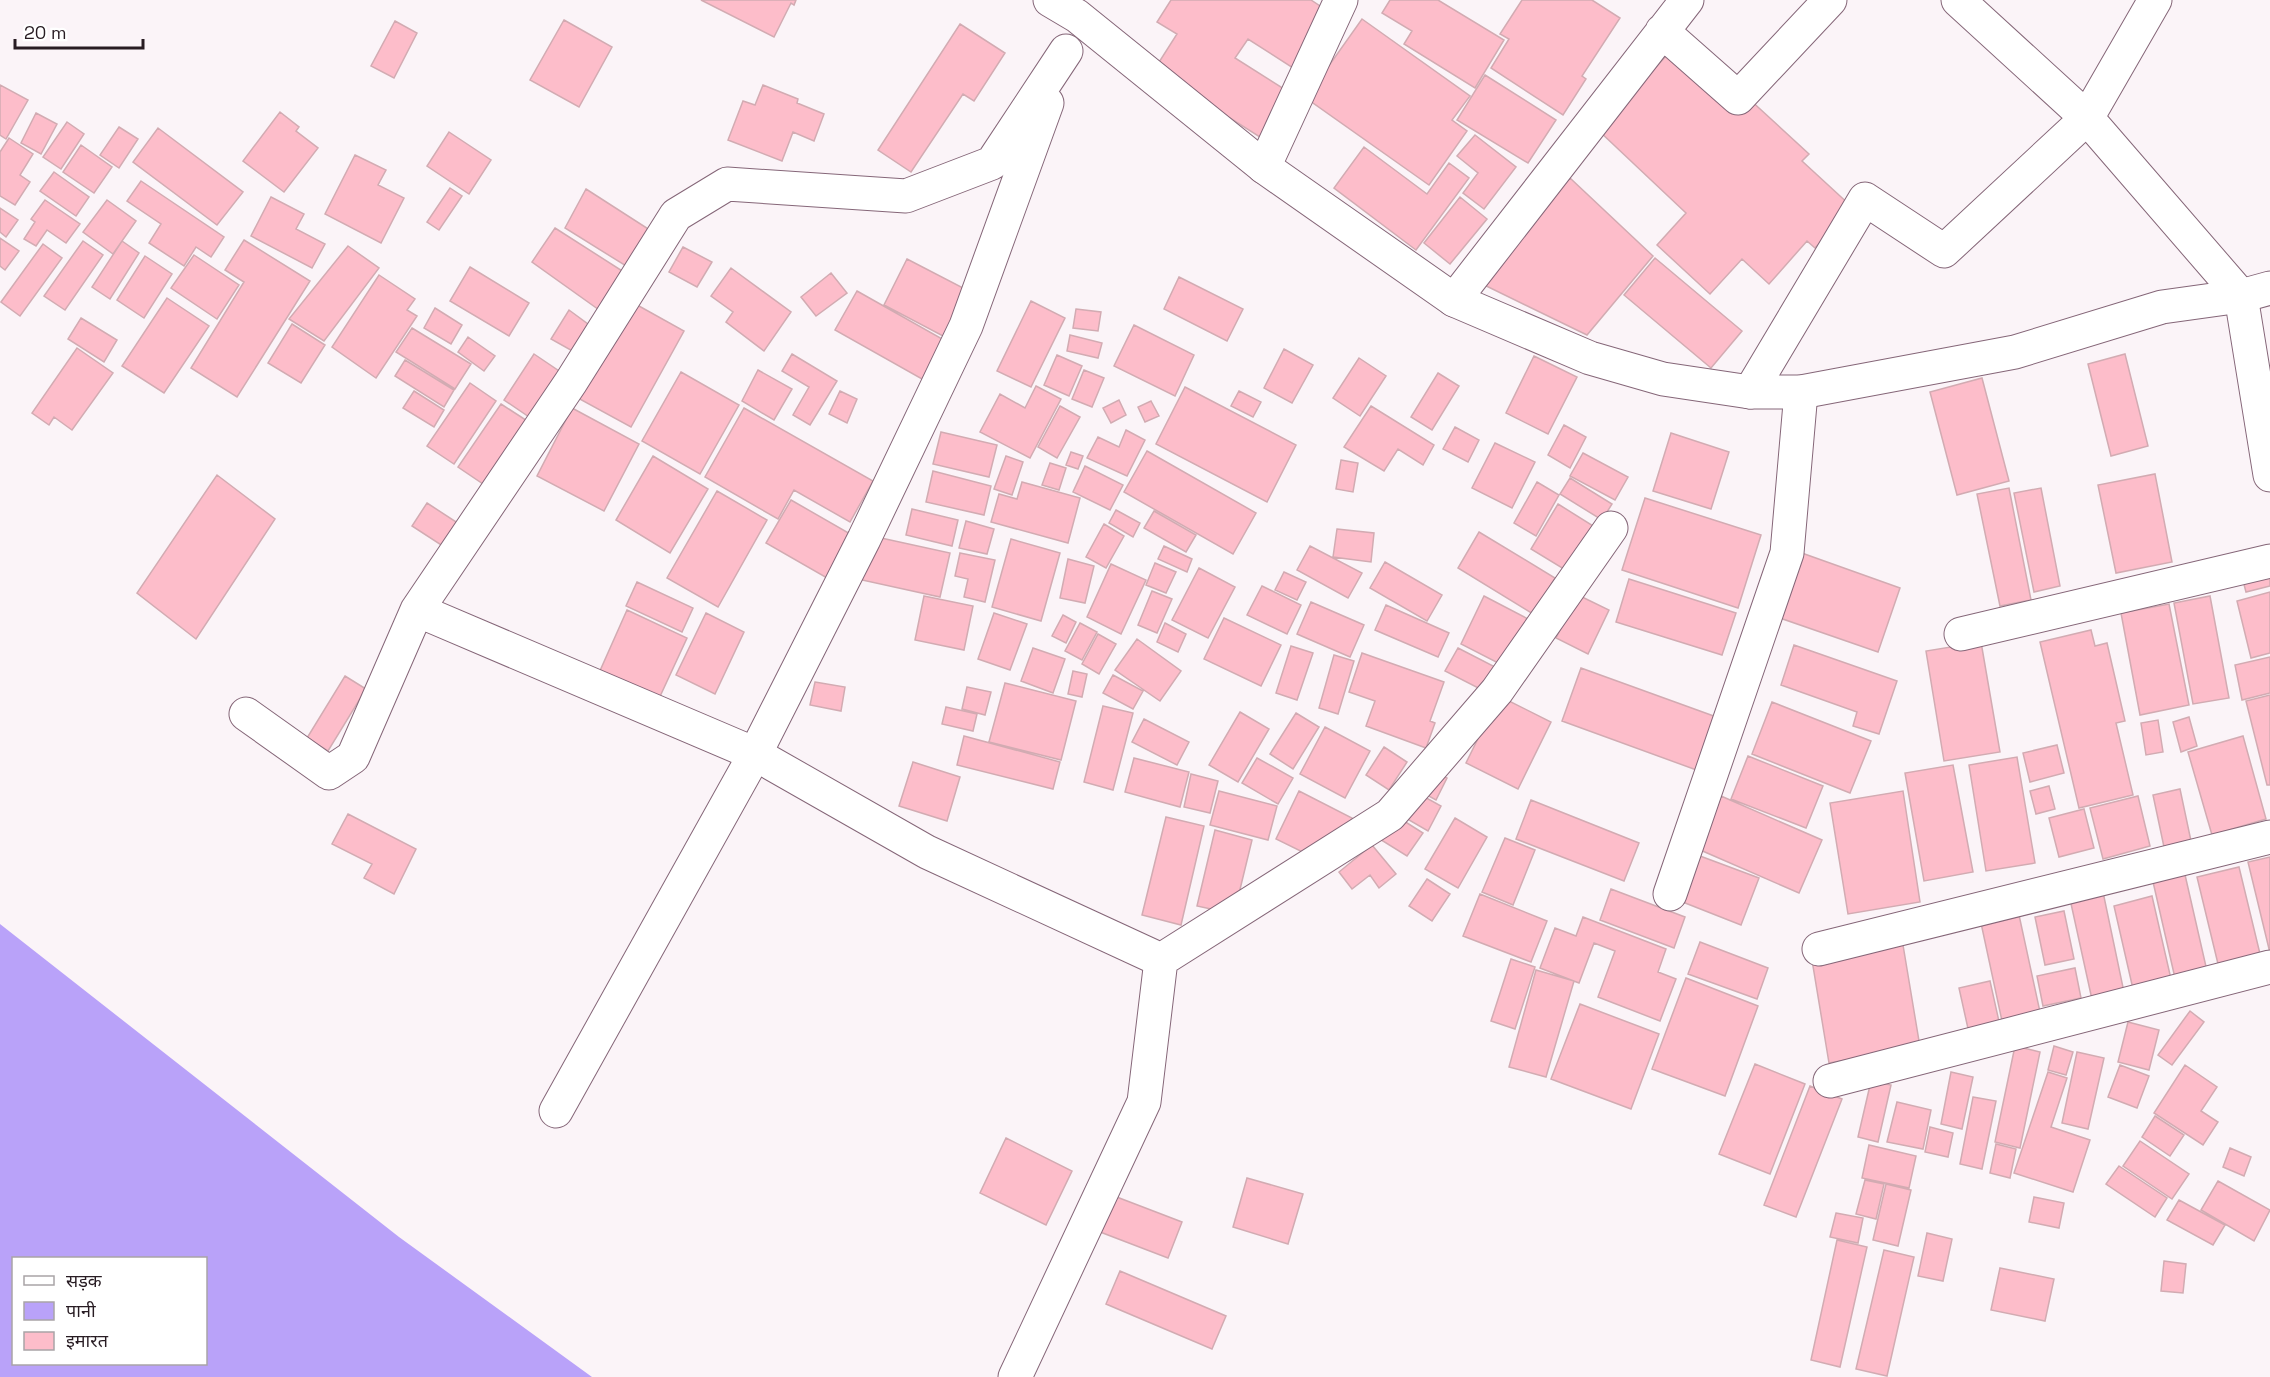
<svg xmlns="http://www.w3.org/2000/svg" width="2270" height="1377" font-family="'Space Grotesk','Noto Sans Devanagari',sans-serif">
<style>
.water{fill:#b9a2f9;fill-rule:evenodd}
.building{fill:#fdbdca;stroke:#d2abb2;stroke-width:1.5}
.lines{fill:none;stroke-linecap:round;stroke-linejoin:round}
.minor-casing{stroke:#856678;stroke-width:35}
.tertiary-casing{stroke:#856678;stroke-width:35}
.minor{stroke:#fff;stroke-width:33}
.tertiary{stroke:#fff;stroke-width:33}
</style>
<rect width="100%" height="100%" fill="#fbf4f8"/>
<path class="water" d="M0,924l399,313 193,140h-592zM14,1258h192v106h-192z"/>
<path class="building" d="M701,0h95l-2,5 -3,-2 -17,34z
M1171,0h140l18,12 -36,56 -45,-29 -13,19 57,36 -29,45 -109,-69 23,-36 -20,-12z
M1390,0h48l66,40 -29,48 -71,-44 8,-13 -30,-18z
M1522,0h70l28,18 -38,58 4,3 -23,36 -72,-47 18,-29 -9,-5z
M1362,19l108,77 -18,24 15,11 -38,54 -123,-87z
M564,20l48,27 -33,60 -49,-27z
M395,21l22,12 -23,45 -23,-12z
M960,24l45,29 -31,48 -11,-7 -52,78 -33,-22z
M1668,54l64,59 15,-16 62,57 -7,7 50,46 -37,41 -8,-7 -38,43 -27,-25 -32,35 -53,-49 29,-32 -88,-83z
M1485,75l71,45 -28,43 -71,-43z
M0,85l28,15 -22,39 -6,-4z
M763,85l35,14 -1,4 27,11 -10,27 -21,-9 -11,29 -54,-21 15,-39 12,4z
M280,112l19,15 -3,4 22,17 -34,44 -41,-31z
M36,113l21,11 -16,30 -20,-11z
M67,122l17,12 -23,35 -18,-12z
M119,127l19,12 -19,29 -19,-13z
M158,128l85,64 -26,33 -84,-63z
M449,132l42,28 -22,34 -42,-28z
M1475,135l41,32 -32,42 -21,-16 15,-20 -21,-17z
M9,138l24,16 -13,21 10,7 -15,23 -15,-9v-44z
M81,145l31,22 -18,26 -31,-21z
M1364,147l63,47 22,-31 20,15 -53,72 -82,-62z
M355,155l31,15 -8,15 26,13 -23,45 -56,-29z
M54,172l35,25 -13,19 -36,-25z
M1570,178l83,78 -66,79 -113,-55z
M141,181l83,56 -13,20 -15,-10 -12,19 -35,-23 12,-19 -34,-23z
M450,188l12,8 -23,34 -12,-8z
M586,189l67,43 -22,37 -66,-41z
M271,197l33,17 -8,15 29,15 -13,24 -61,-32z
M1460,197l27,22 -37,45 -26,-21z
M45,200l35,24 -14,19 -19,-13 -11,16 -12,-7 11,-17 -4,-3z
M107,200l29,21 -23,33 -30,-22z
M0,208l18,12 -12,17 -6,-5z
M555,228l72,46 -25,38 -70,-50z
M0,238l19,13 -14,19 -5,-4z
M244,240l66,41 -73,116 -46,-29 53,-86 -19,-12z
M83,241l20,14 -38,55 -21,-14z
M122,241l17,12 -29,46 -18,-12z
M43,244l19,14 -42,58 -19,-14z
M348,246l31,22 -55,73 -35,-22z
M683,247l29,15 -15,25 -28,-15z
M194,255l45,30 -22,34 -46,-31z
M145,256l27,18 -28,44 -27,-18z
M1655,258l87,73 -31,37 -87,-73z
M907,259l60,31 -24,46 -59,-31z
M470,267l59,36 -20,33 -59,-35z
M731,268l60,44 -27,39 -38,-29 7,-10 -22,-16z
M831,273l16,20 -31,23 -15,-19z
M379,275l36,24 -8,11 10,6 -41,62 -44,-31z
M1179,277l64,32 -16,32 -63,-32z
M857,291l87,49 -22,39 -87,-49z
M167,298l42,28 -45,67 -42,-27z
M630,301l54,30 -53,96 -55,-30z
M1031,301l34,17 -34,69 -34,-16z
M435,308l27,17 -11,19 -27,-16z
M1076,309l25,3 -3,19 -25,-3z
M569,310l23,17 -16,26 -25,-14z
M81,318l36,22 -13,22 -36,-23z
M292,324l33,21 -24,38 -33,-20z
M1134,325l60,30 -19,41 -61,-30z
M412,328l59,36 -16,25 -59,-37z
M1070,335l32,8 -4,15 -31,-7z
M468,337l27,19 -11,15 -26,-19z
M77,348l36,25 -41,57 -18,-13 -5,8 -17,-12z
M1284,349l29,16 -21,38 -28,-15z
M534,354l31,21 -30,46 -31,-21z
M792,354l45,27 -27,44 -17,-10 16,-28 -27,-16z
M2125,354l23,92 -37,10 -23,-92z
M1057,355l25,11 -13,30 -25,-11z
M1534,356l43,21 -29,57 -42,-21z
M1359,358l27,18 -26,40 -27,-18z
M405,360l49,30 -10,17 -49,-31z
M758,370l34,19 -18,31 -32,-19z
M1084,370l20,8 -12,29 -20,-8z
M681,372l58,33 -39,69 -58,-33z
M1438,373l21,13 -27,44 -21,-13z
M1982,378l27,103 -52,14 -27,-103z
M470,383l26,18 -42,63 -27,-18z
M1036,386l25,13 -31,59 -50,-26 20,-38 25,14z
M1185,387l111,58 -29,57 -111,-58z
M414,391l30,19 -10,17 -31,-19z
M840,391l17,8 -10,24 -18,-9z
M1239,391l22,11 -8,15 -22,-11z
M1119,400l7,15 -15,8 -8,-15z
M1151,401l8,15 -14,6 -7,-15z
M501,404l31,20 -43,64 -31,-21z
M1060,406l20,11 -23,41 -19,-11z
M1371,406l63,39 -11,20 -25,-16 -14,22 -40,-24z
M572,408l67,36 -35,67 -67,-35z
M744,408l129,73 -23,41 -56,-32 -16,29 -73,-42z
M1564,425l22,12 -16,31 -22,-13z
M1455,427l24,13 -11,22 -25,-13z
M1126,430l19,10 -18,36 -40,-18 11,-21 21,10z
M941,432l56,13 -8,32 -56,-13z
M1671,433l58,19 -18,57 -58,-18z
M1495,443l40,19 -23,46 -40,-20z
M1147,451l109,62 -23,41 -109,-62z
M1071,452l12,4 -5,13 -12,-4z
M1583,453l45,24 -13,23 -45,-24z
M653,456l55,33 -38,64 -54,-33z
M1006,456l17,6 -11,33 -18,-6z
M1341,460l17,3 -5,29 -17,-3z
M1050,463l16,5 -7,22 -17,-5z
M1085,466l38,19 -13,25 -37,-18z
M933,471l58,15 -7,29 -58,-13z
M2155,474l17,88 -56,11 -18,-88z
M217,475l58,44 -79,120 -59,-46z
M1570,478l42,26 -10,16 -42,-26z
M1022,482l58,16 -12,45 -77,-21 8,-28 18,5z
M1537,482l22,13 -23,41 -22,-13z
M2009,488l22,112 -31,6 -23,-112z
M2041,488l19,98 -26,6 -20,-99z
M717,491l50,29 -49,87 -51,-29z
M1645,498l116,37 -23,73 -116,-38z
M791,500l68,39 -25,43 -68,-39z
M427,503l43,28 -15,23 -43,-28z
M1558,504l40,25 -26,45 -41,-25z
M912,509l46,11 -6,26 -46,-11z
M1116,510l24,13 -7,14 -24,-14z
M1154,511l42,24 -10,17 -42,-24z
M966,521l28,8 -7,25 -28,-6z
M1104,524l20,12 -18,32 -20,-11z
M1337,529l37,4 -3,29 -38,-5z
M1479,532l76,46 -22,36 -75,-46z
M872,536l78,17 -10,44 -78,-17z
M1011,539l49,14 -19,68 -49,-14z
M1164,546l28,13 -5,13 -29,-13z
M1310,546l52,27 -14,25 -51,-28z
M1799,552l101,36 -22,64 -101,-35z
M960,553l35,7 -10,42 -21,-5 4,-18 -13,-3z
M1068,559l26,7 -9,37 -25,-5z
M1385,562l57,33 -15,26 -57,-33z
M1155,563l21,9 -10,21 -20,-8z
M1111,564l35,16 -25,54 -34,-17z
M1199,568l36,19 -27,51 -36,-18z
M1284,572l22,10 -9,18 -22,-10z
M2242,577h28v9l-24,6z
M1629,579l107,34 -14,42 -106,-33z
M637,582l56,26 -11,24 -56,-26z
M1262,586l39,19 -14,29 -40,-19z
M1152,591l20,8 -15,34 -19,-8z
M2270,592v61l-19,5 -14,-57z
M1578,595l31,15 -21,44 -32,-16z
M924,596l49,10 -9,44 -49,-10z
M1484,596l44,23 -24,47 -43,-22z
M2210,596l19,102 -36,6 -19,-101z
M1311,602l53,23 -14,32 -53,-23z
M2169,604l20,101 -49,10 -19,-102z
M1386,605l63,28 -11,24 -63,-27z
M627,610l60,28 -37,80 -59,-27z
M706,613l38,19 -29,62 -39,-19z
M994,613l33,11 -17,46 -32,-11z
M1063,615l13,7 -10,21 -14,-7z
M1224,618l57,27 -20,41 -57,-27z
M1080,623l17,9 -15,28 -17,-9z
M1165,623l21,11 -8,18 -21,-10z
M2091,630l4,16 12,-3 18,78 -9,2 17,72 -54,13 -39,-166z
M1098,634l18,10 -17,30 -17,-10z
M1137,639l44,32 -21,30 -45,-31z
M1981,642l19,110 -56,9 -18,-110z
M1794,645l103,36 -18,53 -26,-8 4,-14 -76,-27z
M1291,646l22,7 -16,47 -21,-7z
M1033,648l32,11 -12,34 -32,-12z
M1458,648l41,21 -11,24 -43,-22z
M1362,653l82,29 -14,39 5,2 -9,25 -60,-22 9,-25 -26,-9z
M1334,655l20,6 -16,53 -19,-6z
M2270,657v36l-28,7 -7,-35z
M1581,668l141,51 -20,53 -140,-51z
M1073,671l14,3 -5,23 -14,-3z
M1113,675l30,16 -10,18 -30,-16z
M345,676l21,13 -38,62 -21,-13z
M815,682l30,5 -4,24 -31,-6z
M1005,683l71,18 -15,59 -72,-18z
M967,687l24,5 -6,23 -23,-6z
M2270,695v90h-3l-21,-84z
M1499,696l52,26 -33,67 -52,-26z
M1772,702l99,39 -21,52 -98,-39z
M1103,706l30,7 -20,77 -29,-8z
M946,707l31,7 -4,17 -31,-7z
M1240,712l29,17 -31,53 -29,-17z
M1296,713l23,14 -26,42 -23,-15z
M2189,717l8,29 -16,6 -8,-30z
M1144,719l45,23 -12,23 -45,-23z
M2158,720l5,32 -17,3 -5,-32z
M1325,727l45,24 -25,47 -45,-24z
M964,736l96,26 -7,27 -96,-24z
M2243,736l23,83 -54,16 -24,-83z
M2057,745l7,28 -34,9 -7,-29z
M1384,747l23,15 -18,28 -23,-15z
M1748,756l75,30 -17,42 -75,-29z
M2017,757l18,106 -49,8 -17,-106z
M1134,758l55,14 -9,35 -55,-15z
M1257,758l36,20 -15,26 -36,-21z
M913,762l47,15 -13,44 -48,-15z
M1423,765l24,13 -11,22 -24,-13z
M1953,765l20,107 -49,9 -19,-108z
M1191,774l27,7 -8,32 -26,-6z
M1403,785l38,21 -13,25 -38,-22z
M2049,786l6,23 -19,5 -6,-23z
M2180,789l11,52 -27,6 -11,-52z
M1219,791l58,15 -9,34 -58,-15z
M1299,791l53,27 -23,47 -53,-26z
M1903,791l17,111 -72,12 -18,-111z
M1721,796l101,44 -23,53 -101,-44z
M2138,796l12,50 -47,13 -13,-51z
M1531,800l108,43 -15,38 -108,-42z
M1385,809l38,24 -16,23 -37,-23z
M2084,809l10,39 -35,9 -10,-39z
M348,814l68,35 -22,45 -30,-16 8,-14 -40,-20z
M1166,817l38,9 -23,99 -39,-10z
M1455,818l32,19 -29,51 -33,-19z
M1215,830l37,10 -18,74 -37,-8z
M1505,838l30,12 -22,55 -31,-13z
M1372,845l24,29 -17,14 -9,-13 -18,14 -13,-17z
M1692,853l67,25 -18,47 -66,-26z
M2270,857v96l-22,-91z
M2183,866l24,105 -32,7 -24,-105z
M2239,867l22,91 -42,10 -22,-91z
M1427,879l23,15 -18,27 -23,-15z
M1611,889l74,28 -11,31 -74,-28z
M2103,892l22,105 -32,7 -23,-105z
M1480,894l67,27 -16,41 -68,-26z
M2152,896l19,83 -38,10 -19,-83z
M2064,911l10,48 -29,6 -10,-48z
M2019,915l21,97 -38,9 -21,-98z
M1583,917l83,32 -8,23 18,7 -16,42 -62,-24 17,-46 -21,-8 -15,40 -39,-15 15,-40 21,8z
M1700,942l68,26 -11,31 -69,-25z
M1903,945l17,102 -91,16 -17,-103z
M1511,959l24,8 -20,62 -24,-8z
M2075,968l6,30 -38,8 -6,-30z
M1536,970l38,11 -28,96 -37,-10z
M1686,978l72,28 -33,90 -73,-27z
M1990,981l10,45 -31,7 -10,-45z
M1580,1004l79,30 -28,75 -80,-30z
M2190,1011l14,11 -32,43 -14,-10z
M2128,1022l31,8 -10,40 -31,-8z
M2015,1046l25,6 -20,96 -25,-6z
M2054,1046l19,6 -7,23 -18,-5z
M2077,1052l27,6 -16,71 -26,-6z
M1755,1064l50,20 -35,90 -51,-20z
M2120,1065l29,11 -12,32 -29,-11z
M2185,1065l32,22 -16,24 17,11 -15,23 -49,-32z
M1951,1072l22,5 -11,52 -21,-5z
M2048,1072l19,6 -16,49 39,13 -17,52 -59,-19z
M1871,1081l20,4 -13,57 -20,-5z
M1810,1086l32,13 -46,118 -32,-12z
M1973,1097l23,4 -14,68 -22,-5z
M1897,1102l34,8 -8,39 -36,-7z
M2155,1116l29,19 -14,21 -28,-19z
M1930,1127l23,6 -5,24 -23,-5z
M1006,1138l66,33 -26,54 -66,-32z
M2140,1141l49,33 -17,25 -49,-33z
M1996,1144l20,5 -6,29 -20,-5z
M1869,1145l47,11 -7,32 -47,-10z
M2230,1148l21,9 -7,19 -21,-9z
M2119,1166l48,32 -12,19 -49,-33z
M1247,1178l56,16 -15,50 -55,-17z
M1865,1180l19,4 -8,35 -20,-5z
M2218,1181l52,29 -16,31 -53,-31z
M1886,1184l25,6 -13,56 -25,-6z
M1088,1186l94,36 -14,36 -94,-36z
M2034,1197l30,6 -5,25 -30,-6z
M2179,1200l46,25 -12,20 -46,-25z
M1836,1213l27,5 -5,25 -28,-6z
M1927,1233l25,6 -9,42 -25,-5z
M1837,1240l30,7 -27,120 -29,-7z
M1884,1250l30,7 -27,119 -31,-7z
M2164,1261l22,3 -3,29 -22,-2z
M2000,1268l54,11 -9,42 -54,-11z
M1120,1271l106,45 -14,33 -106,-45z"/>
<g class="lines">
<defs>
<path id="minor" d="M1958,0l129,118 154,178 29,179
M1662,31l76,67 92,-98
M1264,167l77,-167
M1454,300l233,-300
M1750,392l115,-193 79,52 143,-133 68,-118
M417,610l338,144 172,98 234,108 -17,142 -129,275
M1961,634l309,-73
M246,714l83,59 24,-16 64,-147 154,-228 105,-167 51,-31 179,12 86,-33 74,-112
M1670,894l117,-341 14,-161
M1819,949l451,-112
M1161,960l229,-145 107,-124 114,-163
M1830,1081l440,-114
M556,1111l199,-357 109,-215 102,-213 81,-223"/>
<path id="tertiary" d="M1050,0l27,16 187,151 190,133 136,58 73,21 87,13h51l214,-40 147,-45 79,-11 29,-8"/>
</defs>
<use href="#minor" class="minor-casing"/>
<use href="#tertiary" class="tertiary-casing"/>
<use href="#minor" class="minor"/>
<use href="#tertiary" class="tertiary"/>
</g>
<rect x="12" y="1257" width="195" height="108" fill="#ffffff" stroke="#a9a4a7" stroke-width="1.5"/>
<rect x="24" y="1276" width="30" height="9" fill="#ffffff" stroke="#a9a4a7" stroke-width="1.5"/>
<text x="66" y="1287" font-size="18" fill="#281c23">सड़क</text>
<rect x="24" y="1302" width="30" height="18" fill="#b9a2f9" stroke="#a9a4a7" stroke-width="1.5"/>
<text x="66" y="1317" font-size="18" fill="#281c23">पानी</text>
<rect x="24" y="1332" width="30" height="18" fill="#fdbdca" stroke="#a9a4a7" stroke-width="1.5"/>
<text x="66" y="1347" font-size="18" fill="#281c23">इमारत</text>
<path d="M15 39v9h128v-9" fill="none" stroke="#281c23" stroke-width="3"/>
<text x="24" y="39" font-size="18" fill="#281c23" stroke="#ffffff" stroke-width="4.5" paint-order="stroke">20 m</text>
</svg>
